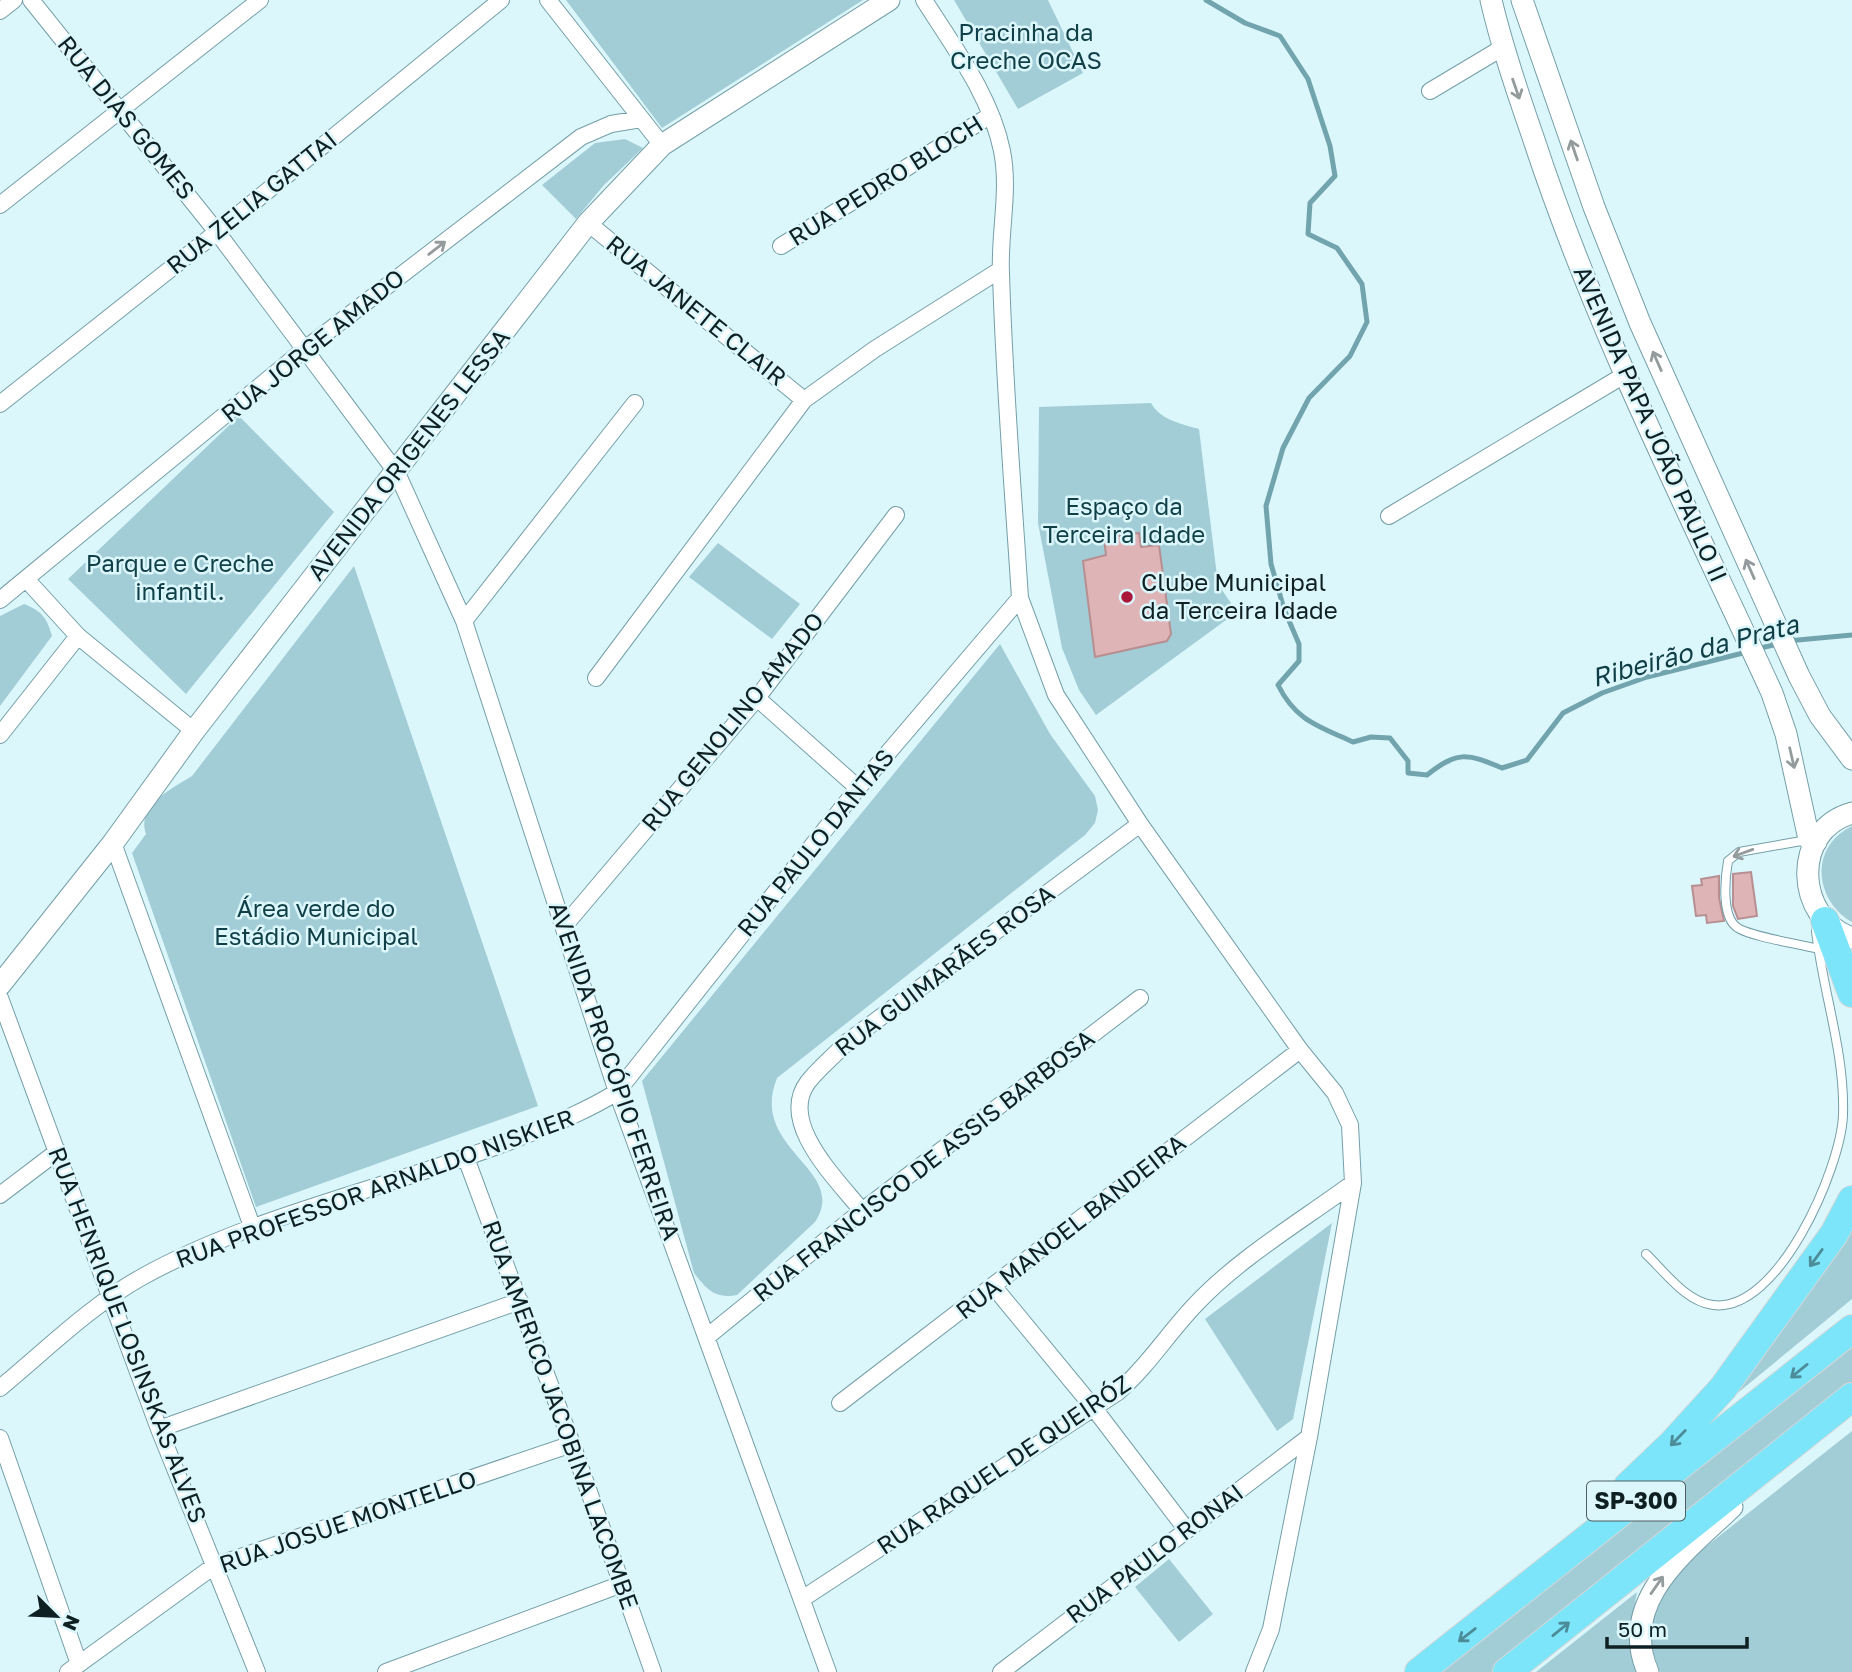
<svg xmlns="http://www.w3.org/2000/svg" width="1852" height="1672" font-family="'Golos Text',sans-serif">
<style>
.green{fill:#a2cdd6}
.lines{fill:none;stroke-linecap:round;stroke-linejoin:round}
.stream{stroke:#72a4ae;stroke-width:5}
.building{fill:#deb4b6;stroke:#b78f91;stroke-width:2}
.lane-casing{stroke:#749fa8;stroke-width:10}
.street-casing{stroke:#749fa8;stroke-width:18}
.secondary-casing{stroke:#749fa8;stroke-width:23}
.highway-casing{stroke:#d4d7d7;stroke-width:30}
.lane{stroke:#fff;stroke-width:8}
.street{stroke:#fff;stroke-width:16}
.secondary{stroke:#fff;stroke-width:21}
.highway{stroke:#7de5f9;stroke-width:28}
.oneway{stroke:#939b9c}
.oneway2{stroke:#4c8c99}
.poi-dot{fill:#ab1539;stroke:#dcf7fc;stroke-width:2.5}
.labels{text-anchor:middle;stroke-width:5;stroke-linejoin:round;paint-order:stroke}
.shield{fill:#dcf7fc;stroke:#4c6064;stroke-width:2}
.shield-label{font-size:23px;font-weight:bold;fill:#0f2023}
.park-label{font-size:24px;fill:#103f47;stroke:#dcf7fc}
.street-label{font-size:24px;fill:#0f2023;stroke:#dcf7fc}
.poi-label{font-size:24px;fill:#0f2023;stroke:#dcf7fc;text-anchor:start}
.water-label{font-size:26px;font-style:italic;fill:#0f3e46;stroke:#dcf7fc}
</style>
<rect width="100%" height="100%" fill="#dcf7fc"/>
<path class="green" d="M566,0h297l-201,128z
M954,0h94l35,73 -65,36z
M625,139l18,9 -39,37 -28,34 -34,-34 53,-42z
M1151,403c9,17 31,21 48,26l19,155 19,28 -141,103 -17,-25 -17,-42 -24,-125 1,-116z
M239,416l95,96 -148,182 -118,-115z
M718,543l82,61 -28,35 -83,-62z
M354,566l184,540 -282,101 -124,-354 14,-19c-10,-28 25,-45 46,-58z
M24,604c18,7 23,14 28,32l-52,70v-90z
M1000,644l50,90 45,62 3,14 -3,13 -10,12 -308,243c-29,72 73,91 38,144l-78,73c-22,4 -30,-5 -43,-22l-52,-192z
M1852,826v96c-38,-22 -43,-75 0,-96z
M1852,1222v77l-118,97z
M1332,1223l-39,196 -16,12 -72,-112z
M1852,1341v42l-360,289h-56z
M1852,1431v241h-192l-13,-36 10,-37 32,-39z
M1169,1559l44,55 -34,28 -44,-55z
M1637,1592c-6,29 -5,51 2,80h-103z"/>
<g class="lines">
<path class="stream" d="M1206,0l39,23 35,13 28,43 22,67 5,30 -25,27 -2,31 29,14 25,36 5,38 -17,34 -41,42 -26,50 -17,58 5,58 13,45 15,35v17l-21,24c18,36 40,41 75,57l18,-5 19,1 18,23v12l19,2c30,-24 40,-22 75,-7l25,-8 36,-47 39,-20 45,-16 100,-25
M1787,641l65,-6
M1756,649l22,-5"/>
</g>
<path class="building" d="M1139,533l2,14 18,-2 12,89 -4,7 -72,16 -12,-96 23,-6 -2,-17z
M1751,872l6,44 -19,3 -5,-13v-32z
M1719,876v22l5,23 -17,2 -1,-8 -10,1 -4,-30 10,-1 -1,-6z"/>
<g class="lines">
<defs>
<path id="lane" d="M1807,840l-68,12 -11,9c-3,17 -7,57 10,67 14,9 62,16 80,21
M1646,1254c18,17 40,48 67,51 65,9 128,-137 130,-190 2,-63 -20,-122 -27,-184"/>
<path id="street" d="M31,0l186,232 180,241 67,148 153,471 211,580
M548,0l114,145
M924,0c29,46 67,96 78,151 8,40 -3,82 -1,122 3,108 12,217 19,325l36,97 84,129 160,226 35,43 15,32 3,58 -44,254 -38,192 -17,43
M0,11l14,-11
M1430,91l72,-43
M0,205l260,-205
M588,223l216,177
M781,246l210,-131
M0,404l217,-172 284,-232
M1389,516l237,-142
M26,579l52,57 116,95
M0,600l305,-251 276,-212 30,-13 30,-5
M464,621l171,-218
M596,678l208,-278 71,-51 125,-79
M757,698l101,90
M0,735l78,-99
M113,843l140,386
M565,925l192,-227 139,-183
M0,998l159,431 98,243
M466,1158l106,286 81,228
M0,1195l58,-44
M862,1211c-24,-31 -85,-88 -54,-129 11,-14 26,-26 38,-39l294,-219
M994,1287l99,120 93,122
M708,1336l154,-125 278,-213
M0,1388c46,-38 90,-82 142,-111 111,-62 254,-91 374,-138 35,-14 69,-27 101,-47l241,-304 162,-190
M840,1403l460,-353
M159,1429l361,-128
M0,1438l79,226
M802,1599l316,-207c31,-27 50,-59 78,-88 43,-46 107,-84 157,-121
M68,1672l146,-106 358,-122
M386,1672l236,-88
M1001,1672l308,-235"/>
<path id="secondary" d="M1491,0c11,47 26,91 42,137 63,192 155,373 239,556l14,41 23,105 7,3
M1522,0l72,207 46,116 159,353 21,40 32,43
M1852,813c-61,17 -57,106 0,125
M0,985l113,-142 81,-112 394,-508 74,-78 227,-145
M1648,1672c-31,-71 38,-121 84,-165"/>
<path id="highway" d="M1825,921l27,72
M1628,1486l44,-42 51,-56 111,-154 18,-34
M1419,1672l433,-343
M1507,1672l345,-275"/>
</defs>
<use href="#lane" class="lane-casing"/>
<use href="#street" class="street-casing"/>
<use href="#secondary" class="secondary-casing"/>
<use href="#highway" class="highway-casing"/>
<use href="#lane" class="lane"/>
<use href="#street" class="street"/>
<use href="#secondary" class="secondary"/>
<use href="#highway" class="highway"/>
</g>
<defs><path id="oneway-shaft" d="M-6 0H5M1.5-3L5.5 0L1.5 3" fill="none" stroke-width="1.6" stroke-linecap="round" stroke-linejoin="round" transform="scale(1.75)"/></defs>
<g class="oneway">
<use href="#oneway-shaft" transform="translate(1516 89) rotate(71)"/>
<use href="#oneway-shaft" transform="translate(1574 150) rotate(-109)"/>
<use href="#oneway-shaft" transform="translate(437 248) rotate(-38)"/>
<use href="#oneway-shaft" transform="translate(1657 361) rotate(-114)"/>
<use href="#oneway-shaft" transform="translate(1750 569) rotate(-114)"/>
<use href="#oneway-shaft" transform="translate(1792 758) rotate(77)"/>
<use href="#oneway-shaft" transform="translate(1743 853) rotate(160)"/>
<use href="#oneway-shaft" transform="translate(1657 1585) rotate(-55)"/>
</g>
<g class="oneway2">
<use href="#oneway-shaft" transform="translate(1816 1258) rotate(126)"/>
<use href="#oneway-shaft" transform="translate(1799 1371) rotate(141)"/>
<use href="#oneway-shaft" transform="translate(1678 1438) rotate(134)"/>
<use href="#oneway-shaft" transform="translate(1561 1629) rotate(-39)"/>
<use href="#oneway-shaft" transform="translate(1467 1635) rotate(142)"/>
</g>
<circle class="poi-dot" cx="1127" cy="597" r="7"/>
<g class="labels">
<rect class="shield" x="1587" y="1481.5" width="98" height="39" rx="5"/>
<g class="shield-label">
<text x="1636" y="1509">SP-300</text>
</g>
<g class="park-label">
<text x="1026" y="41">Pracinha da<tspan x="1026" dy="28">Creche OCAS</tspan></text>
<text x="1124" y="515">Espaço da<tspan x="1124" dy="28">Terceira Idade</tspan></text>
<text x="180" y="572">Parque e Creche<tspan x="180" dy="28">infantil.</tspan></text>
<text x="316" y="917">Área verde do<tspan x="316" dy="28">Estádio Municipal</tspan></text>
</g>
<g class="street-label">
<text transform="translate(126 118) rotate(51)" y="8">RUA DIAS GOMES</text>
<text transform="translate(886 181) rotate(-32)" y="8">RUA PEDRO BLOCH</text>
<text transform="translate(252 203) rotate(-39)" y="8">RUA ZELIA GATTAI</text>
<text transform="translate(696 311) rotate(39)" y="8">RUA JANETE CLAIR</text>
<text transform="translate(313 346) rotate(-39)" y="8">RUA JORGE AMADO</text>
<text transform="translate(1650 424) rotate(66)" y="8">AVENIDA PAPA JOÃO PAULO II</text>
<text transform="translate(409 455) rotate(-52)" y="8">AVENIDA ORIGENES LESSA</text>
<text transform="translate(733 722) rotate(-51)" y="8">RUA GENOLINO AMADO</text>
<text transform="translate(816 843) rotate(-51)" y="8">RUA PAULO DANTAS</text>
<text transform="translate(945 971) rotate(-37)" y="8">RUA GUIMARÃES ROSA</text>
<text transform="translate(614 1071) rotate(71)" y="8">AVENIDA PROCÓPIO FERREIRA</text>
<text transform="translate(924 1166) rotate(-38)" y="8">RUA FRANCISCO DE ASSIS BARBOSA</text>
<text transform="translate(375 1189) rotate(-20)" y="8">RUA PROFESSOR ARNALDO NISKIER</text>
<text transform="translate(1071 1227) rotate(-38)" y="8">RUA MANOEL BANDEIRA</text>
<text transform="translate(127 1335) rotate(69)" y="8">RUA HENRIQUE LOSINSKAS ALVES</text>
<text transform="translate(560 1415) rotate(70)" y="8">RUA AMERICO JACOBINA LACOMBE</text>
<text transform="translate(1004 1465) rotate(-34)" y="8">RUA RAQUEL DE QUEIRÓZ</text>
<text transform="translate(348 1522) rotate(-19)" y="8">RUA JOSUE MONTELLO</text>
<text transform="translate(1155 1554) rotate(-37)" y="8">RUA PAULO RONAI</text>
</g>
<g class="poi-label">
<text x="1141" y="591">Clube Municipal<tspan x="1141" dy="28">da Terceira Idade</tspan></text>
</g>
<g class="water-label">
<text transform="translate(1695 651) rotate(-15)" y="9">Ribeirão da Prata</text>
</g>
</g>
<g transform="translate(56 1616) rotate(114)" stroke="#dcf7fc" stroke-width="5" paint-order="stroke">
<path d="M0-5L12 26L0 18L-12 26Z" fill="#0f2023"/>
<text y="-10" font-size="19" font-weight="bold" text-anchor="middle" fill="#0f2023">N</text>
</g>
<path d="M1607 1637v10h140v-10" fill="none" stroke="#0f2023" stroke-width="3.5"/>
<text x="1618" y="1637" font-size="21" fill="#0f2023" stroke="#dcf7fc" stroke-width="5" paint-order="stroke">50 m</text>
</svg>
